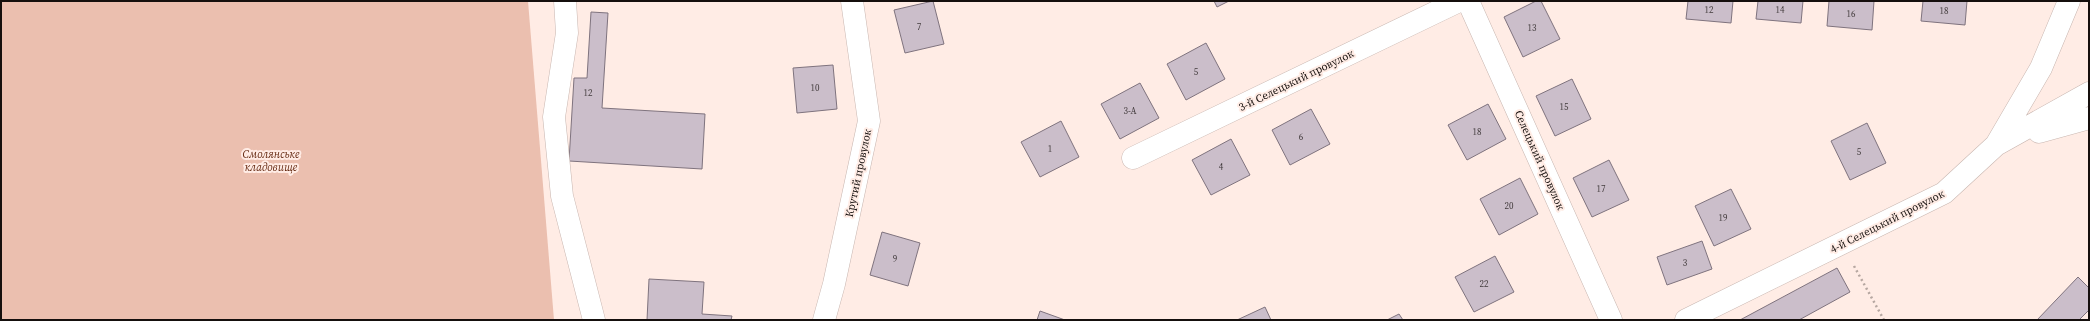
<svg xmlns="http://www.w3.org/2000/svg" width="2090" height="321" font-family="'Source Serif 4',serif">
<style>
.green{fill:#ebbfaf}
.building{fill:#cbbeca;stroke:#7f737e}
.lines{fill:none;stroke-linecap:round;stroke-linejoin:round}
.minor-casing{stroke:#c8b6b0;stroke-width:23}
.path{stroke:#b6a7a1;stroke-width:2.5;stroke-dasharray:2 3;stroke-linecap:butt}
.minor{stroke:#fff;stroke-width:22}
.labels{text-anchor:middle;stroke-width:4;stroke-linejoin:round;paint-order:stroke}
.number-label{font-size:9px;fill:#423b3c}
.street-label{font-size:11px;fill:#150f0d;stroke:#ffece5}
.park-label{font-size:11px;font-style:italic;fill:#652810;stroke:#ffece5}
</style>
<rect width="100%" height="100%" fill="#ffece5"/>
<path class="green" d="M1,1h527l26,319h-553z"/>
<path class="building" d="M933,1l11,43 -39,9 -11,-43z
M1214,1h15l-12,6z
M1536,1h5l19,38 -37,18 -19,-40z
M1688,1h45l-2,22 -45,-4z
M1758,1h45l-2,22 -45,-4z
M1829,1h45l-2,29 -45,-4z
M1923,1h44l-2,24 -44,-4z
M591,12l17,1 -6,95 103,6 -3,55 -133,-8 5,-83h13z
M1206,43l19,36 -39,21 -19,-36z
M833,65l4,44 -40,4 -4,-45z
M1572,79l19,40 -36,17 -19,-40z
M1140,83l19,35 -39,21 -19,-35z
M1488,104l18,35 -39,21 -19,-35z
M1311,109l19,35 -40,21 -18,-35z
M1061,121l18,36 -39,20 -19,-35z
M1867,123l19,40 -36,17 -19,-39z
M1231,139l19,36 -39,20 -19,-35z
M1609,160l20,40 -37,17 -19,-39z
M1520,178l18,36 -39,21 -19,-36z
M1731,189l20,40 -37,17 -19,-40z
M882,232l38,11 -12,43 -38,-11z
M1702,241l10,28 -45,16 -10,-28z
M1495,256l19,36 -40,20 -19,-35z
M1837,268l13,24 -51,28h-59z
M2078,277l11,11v22l-10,10h-42z
M649,279l55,3 -2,32 30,2 -1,4h-84z
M1265,307l6,13h-34z
M1040,311l25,9h-28z
M1399,314l4,6h-16z"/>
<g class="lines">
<defs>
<path id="minor" d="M565,1l2,32 -13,84 8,79 32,124
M1468,1l143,319
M2039,132l50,-14
M1996,145l93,-52
M1133,158l326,-157
M824,320l10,-36 35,-163 -17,-120
M1686,320l258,-127 52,-48 45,-77 28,-67"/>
</defs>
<use href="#minor" class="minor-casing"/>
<path class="path" d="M1854,266l30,54"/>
<use href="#minor" class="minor"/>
</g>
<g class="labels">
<g class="number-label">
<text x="1709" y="13">12</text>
<text x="1780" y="13">14</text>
<text x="1944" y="14">18</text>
<text x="1851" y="17">16</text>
<text x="919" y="30">7</text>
<text x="1532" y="31">13</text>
<text x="1196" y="75">5</text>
<text x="815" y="91">10</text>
<text x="588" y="96">12</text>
<text x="1564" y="110">15</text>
<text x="1130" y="114">3-А</text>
<text x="1477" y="135">18</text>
<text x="1301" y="140">6</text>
<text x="1050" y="152">1</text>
<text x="1859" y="155">5</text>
<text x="1221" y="170">4</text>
<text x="1601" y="192">17</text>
<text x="1509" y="209">20</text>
<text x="1723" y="221">19</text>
<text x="895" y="262">9</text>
<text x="1685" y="266">3</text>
<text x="1484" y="287">22</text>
</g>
<g class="street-label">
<text transform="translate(1296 80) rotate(-26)" y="4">3-й Селецький провулок</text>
<text transform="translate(1540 160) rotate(66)" y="4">Селецький провулок</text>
<text transform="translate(858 173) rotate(-78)" y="4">Крутий провулок</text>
<text transform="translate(1887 221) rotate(-27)" y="4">4-й Селецький провулок</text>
</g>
<g class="park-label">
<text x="271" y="158">Смолянське<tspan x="271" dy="13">кладовище</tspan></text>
</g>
</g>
<rect width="2090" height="321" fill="none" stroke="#150f0d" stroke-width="4"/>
</svg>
